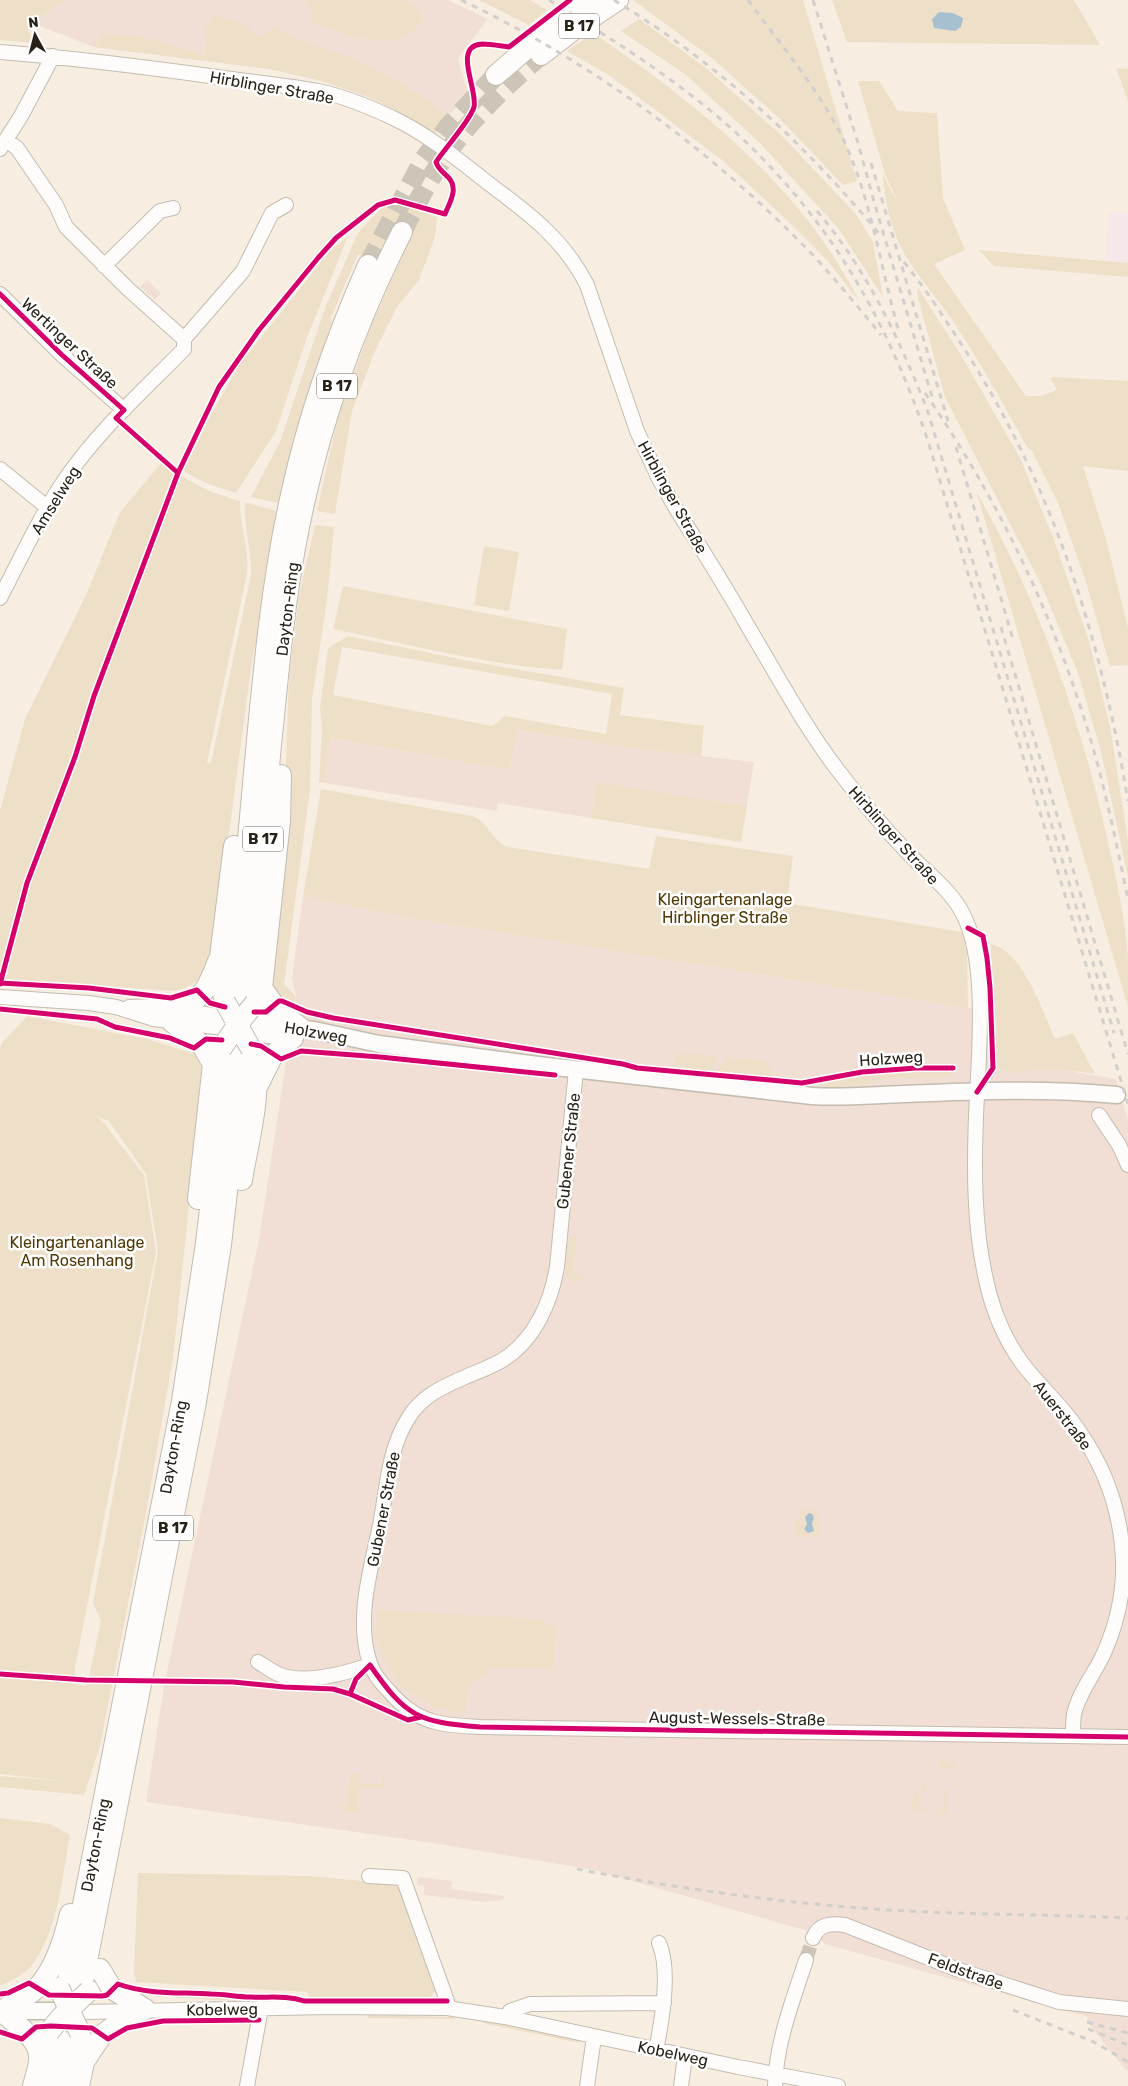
<svg xmlns="http://www.w3.org/2000/svg" width="1128" height="2086" font-family="Rubik,sans-serif">
<style>
.industrial{fill:#f1dfd5}
.education{fill:#f6e7e9}
.green{fill:#eedfc8;fill-rule:evenodd}
.water{fill:#a6c0d0}
.lines{fill:none;stroke-linecap:round;stroke-linejoin:round}
.minor-tunnel{stroke:#cec5b9;stroke-width:14;stroke-dasharray:14 7;stroke-linecap:butt}
.highway-tunnel{stroke:#cec5b9;stroke-width:20;stroke-dasharray:20 10;stroke-linecap:butt}
.minor-casing{stroke:#c3bcb1;stroke-width:16}
.major-casing{stroke:#c3bcb1;stroke-width:19}
.highway-casing{stroke:#c3bcb1;stroke-width:22}
.minor{stroke:#fefcfa;stroke-width:14}
.major{stroke:#fefcfa;stroke-width:16}
.highway{stroke:#fefcfa;stroke-width:20}
.rail{stroke:#d2cfcc;stroke-width:3;stroke-dasharray:6 6;stroke-linecap:butt}
.highway-bridge-casing{stroke:#c3bcb1;stroke-width:22;stroke-linecap:butt}
.highway-bridge{stroke:#fefcfa;stroke-width:20}
.cycleway-casing{stroke:#fff;stroke-width:8}
.cycleway{stroke:#d6006c;stroke-width:5}
.labels{text-anchor:middle;stroke-width:5;stroke-linejoin:round;paint-order:stroke}
.shield{fill:#fff;stroke:#69645d;stroke-width:1}
.shield-label{font-size:15px;font-weight:bold;fill:#292218}
.street-label{font-size:16px;fill:#292218;stroke:#fff}
.park-label{font-size:16px;fill:#523803;stroke:#fff}
</style>
<rect width="100%" height="100%" fill="#f7eee1"/>
<path class="industrial" d="M65,0h383l40,19 -30,39 10,37 -22,23 -11,16 -37,-23 -32,-15 -44,-15 -52,-12 -176,-22 -62,-24z
M147,280l14,13 -6,7 -15,-13z
M516,730l116,18 122,14 -7,44 -151,-23 -5,35 -93,-15 -1,8 -172,-28 4,-45 181,32z
M303,897l119,23 571,92 1,53 16,9 16,-4 31,-1 59,10 12,41v951l-4,-3 -37,-46 1,-5 -263,-73 -14,-12 -217,-62 -155,-26 -293,-42 18,-116 95,-447 37,-243 -4,-18z
M418,1877l34,4 -1,8 53,7 -1,4 -19,2 -60,-7v-9l-7,-1z"/>
<path class="education" d="M1109,213h19v50l-23,-1z"/>
<path class="green" d="M0,0h65l-33,23 -4,9 8,5 -2,6 -34,-3z
M303,0h99l10,5 12,14c-4,4 -8,11 -13,14 -30,17 -69,-1 -99,-9v-13z
M479,0h51l17,10 -18,15z
M633,0h170l54,181 -14,4 -63,-66 -68,-61z
M832,0h242l26,45 -253,-3z
M216,15l29,9 13,13 18,-11 11,9 74,27 69,38 16,18 -11,16 -37,-23 -32,-15 -44,-15 -52,-12 -176,-22 9,-12c36,-2 69,9 103,21l-1,-28z
M639,19l67,49 76,68 73,77 18,29 10,55 -45,-69 -78,-85 -74,-68 -65,-44z
M593,33c87,59 177,129 237,218 11,17 21,35 31,53l-33,-43 -39,-39 -67,-62 -113,-85 -42,-24z
M1116,68l12,1v32z
M858,81h21l19,30 39,2 6,85 22,52 -31,14 92,132h15l16,-6 -7,-13 78,4v90l-45,-5 23,73 22,89v37l-18,1 -24,-84 -28,-79 -26,-52 -5,-4c-23,-42 -46,-83 -72,-123 -17,-26 -41,-50 -55,-79 -10,-21 -16,-47 -17,-70l17,31 -15,-32z
M383,206l24,1 30,10 -2,20 -16,43 -22,27 -22,44 -23,60 -17,103 -18,-3 21,-94 33,-91 41,-92 -19,-9 -18,38 -17,-9 -28,66 2,2 -54,181 -27,-6 29,-55 45,-134 33,-75z
M348,236l-42,104 -30,91 -40,62 -30,-10 -23,-12 25,-51 32,-56 89,-112z
M979,250l149,13v14l-134,-11z
M918,288l43,67 59,103 33,79 36,104 21,86 18,113v37l-27,-126 -23,-78 -37,-89 -96,-187 -28,-103z
M162,462c25,20 48,31 78,39 0,25 9,48 7,72l-40,190h4l40,-188c1,-25 -8,-49 -6,-73l34,10 -17,105 -10,43 -33,249 -14,64 -8,8 -12,7 -12,3 -173,-12v-168l25,-92 62,-126 33,-81zM133,584l4,2 -71,196 26,-87z
M977,493c62,109 104,227 131,349 8,37 18,79 20,116 0,16 0,33 0,49z
M315,525l19,2 -7,73 -15,100 -2,90 -26,194 12,12 -3,8 -16,-11 -8,-10 14,-138 6,-169 10,-80z
M484,546l35,6 -10,59 -35,-6z
M343,586l224,43 -5,41c-76,-5 -154,-26 -229,-41z
M348,636l121,25 155,27 -4,27 84,11 -3,30 -69,-8 -115,-18 -7,40 -180,-32 -5,45 -6,-1 3,-54 -2,-19 8,-61zM342,647l270,47 -6,40 -101,-18 -13,10 -159,-31z
M596,782l151,24 -6,36 -150,-24z
M321,789l151,27c16,5 20,25 36,31l141,22 7,-33 137,20 -6,47 175,29 5,21 1,55 -546,-88 -119,-23z
M991,944c33,8 51,67 64,95l18,-6 22,41c-29,-4 -56,-7 -85,0l-16,-9z
M27,1016l120,23 48,15 7,9 -11,124 -18,171 -27,155 -46,233 -16,49 -84,-8v-11l66,5 -66,-7v-725l2,-6zM96,1116l13,5 37,53 12,77 -65,352 8,18 -14,65 -13,-2 1,-16 81,-416 -12,-77 -41,-53z
M676,1052l42,4 -7,17 -38,-4z
M726,1057l38,4 15,18 -62,-6z
M916,1068l36,1 -1,9h-61l-27,7 -33,2 -25,-4 57,-11z
M576,1236l10,3 -10,-1 -3,36 10,1 -2,5c-5,2 -12,3 -16,-2l4,-39z
M810,1508c11,3 10,14 9,25l-7,5 -16,-3 -2,-3v-12l5,-1 2,-8z
M378,1610l162,9 15,9 -1,41 -62,-1 -25,19 -1,26 -32,-5 -35,-24 -18,-31 -6,-16z
M939,1762h15v7h-15z
M343,1774h17v10h21l1,-9h3l-1,13h-25l-1,23 4,1v2l-23,-4v-5l7,1 4,-30z
M923,1784h4l-1,8h-7v7h7v2h-7v7l7,1 -1,3 -12,-2 -3,-6z
M944,1789h4v24l-12,-1v-2l7,-1z
M0,1818l50,6 20,11c-8,43 -11,89 -35,126 -7,12 -21,19 -33,24h-2z
M138,1873l169,3 89,8 6,10 34,95 -4,7 -9,3 -113,-1 -3,-6 -171,-10 -2,-9z
M138,1993l61,2 52,5v2l-114,-7z
M368,2015l87,2v2h-5l-82,-1z
M483,2021l97,19 -1,3 -96,-20z"/>
<path class="water" d="M939,12l14,1 10,5 -2,9 -6,4 -21,-3 -2,-9z
M809,1513l3,1 2,4 -2,5 2,8 -6,2 -4,-4 3,-5 -2,-7z"/>
<g class="lines">
<path class="minor-tunnel" d="M806,1960l7,-22"/>
<path class="highway-tunnel" d="M402,232c11,-22 22,-43 35,-64 27,-43 65,-79 104,-113
M368,265l56,-106 24,-32 48,-52"/>
<defs>
<path id="minor" d="M0,52c73,6 145,15 217,25 34,5 68,8 101,14 25,5 52,16 75,27 36,17 68,44 99,68 40,30 72,54 95,99l50,146 22,48 19,33c26,40 51,81 75,123 27,45 52,92 84,134 22,29 45,57 71,84 18,19 43,37 55,61 26,50 15,147 13,203 -2,52 -2,108 9,158 6,31 18,62 37,88 18,24 41,43 57,68 24,34 39,73 43,115 4,37 -3,73 -18,107 -9,20 -25,39 -30,61 -1,7 -1,14 -1,21
M0,149l21,-33 32,-60
M104,266l56,-55 13,-3
M0,294l62,61 62,55
M184,339l59,-68 29,-58 14,-8
M0,469l48,39
M0,598c21,-40 40,-82 66,-120 33,-48 78,-88 118,-129v-10l-57,-51 -61,-61 -10,-22 -39,-57 -11,-8
M0,997l89,6 27,4 38,12 69,9
M129,1007l26,-1 69,11
M576,1070l-19,197c-6,35 -22,72 -53,92 -12,8 -28,13 -41,19 -21,9 -42,19 -54,39 -21,32 -22,72 -29,108 -9,44 -25,94 -10,138 3,10 12,21 19,28 12,14 25,25 43,30 15,5 32,5 48,6l648,10
M1099,1115l20,30 9,20
M258,1662c7,4 13,9 20,12 25,11 68,-1 92,-9
M369,1876l34,2 44,123v7
M813,1938c6,-14 17,-15 32,-13l114,45 100,32 69,7
M85,2012l244,-5 118,1 58,9 233,50 100,19
M509,2018l1,-7 20,-7 134,-1
M656,2050c6,-29 15,-80 3,-107
M247,2086l14,-78
M587,2086l7,-49
M681,2086l4,-30
M775,2086c1,-43 18,-86 31,-126"/>
<path id="major" d="M253,1021l66,10 60,13 159,21 274,31c31,2 61,-1 92,-2 71,-3 141,-6 213,1
M252,1033l40,5
M0,2011h54"/>
<path id="highway" d="M541,55l31,-24 46,-31
M496,75l35,-30 59,-45
M281,775l-1,46 -18,167 15,21 24,19
M225,1002l-4,-17 -1,-28 14,-111
M247,1003c8,-86 16,-172 24,-258 7,-66 12,-132 24,-197 20,-110 56,-216 107,-316
M233,1004c8,-85 16,-169 23,-253 8,-86 16,-172 35,-256 17,-79 44,-155 77,-230
M178,1010c26,-12 30,-23 40,-49
M172,1022l29,22 12,20 -15,135
M258,1085l15,-30 20,-17
M242,1180c6,-39 23,-93 9,-131
M100,1969l12,20 33,20
M66,1991l116,-590 24,-158 23,-196
M81,1992l115,-590 25,-157 22,-196
M84,2062l18,-27 16,-12 27,-14
M47,2080l10,-44
M33,2086c2,-9 6,-18 6,-27 2,-20 -25,-36 -38,-48 11,-7 26,-14 36,-23 18,-19 27,-48 33,-74
M61,2086l9,-44
M79,2086l5,-24 -1,-13"/>
</defs>
<use href="#minor" class="minor-casing"/>
<use href="#major" class="major-casing"/>
<use href="#highway" class="highway-casing"/>
<use href="#minor" class="minor"/>
<use href="#major" class="major"/>
<use href="#highway" class="highway"/>
<path class="rail" d="M461,0c131,62 251,151 351,254 24,26 47,54 69,81
M549,0c74,46 151,94 212,157 81,83 130,175 167,284l200,663
M614,0c104,64 190,142 267,236
M748,0c33,45 80,101 101,152 24,58 33,121 50,180
M813,0l45,143 17,62 58,195
M871,163l77,258
M817,211c50,59 83,129 111,201l186,621
M904,262c20,25 37,51 54,77 94,144 142,294 170,462
M925,393c76,110 134,233 170,362 13,47 23,96 33,144
M956,447l57,192
M1001,627l127,427
M577,1869c98,19 197,33 297,40 84,6 169,5 254,9
M1013,2010l81,32 34,20
M1087,2022l41,11
M1088,2029l40,16"/>
<defs>
<path id="highway-bridge" d="M225,1002l9,16
M242,1019l13,-16
M241,1031l10,18
M221,1049l13,-19
M59,1988l21,45
M49,2032l12,-15 28,-26"/>
</defs>
<use href="#highway-bridge" class="highway-bridge-casing"/>
<use href="#highway-bridge" class="highway-bridge"/>
<defs>
<path id="cycleway" d="M0,294l62,61 62,55 -8,8 62,55
M968,928l15,8 4,22 3,30 3,80 -16,24
M0,983l89,5 82,10 26,-8 13,13 15,4
M0,984l27,-101 48,-126 19,-61 84,-223 41,-86 40,-57 59,-72 18,-20 42,-33 17,-5 50,14c5,-12 14,-26 3,-37 -5,-5 -10,-8 -12,-15 9,-14 34,-41 38,-55 4,-18 -22,-61 8,-63 9,0 19,2 27,3l61,-47
M0,1009l97,10 18,8 55,11 24,10 12,-9 16,1
M254,1012h12l13,-11h3l25,11 26,6 290,46 14,4 165,15 60,-11 54,-4h37
M251,1044l10,2 20,13 20,-8 79,6 175,18
M0,1674l86,6 147,2 51,5 49,2 17,5 58,26 13,-3
M350,1694l6,-15 14,-14c36,52 48,57 110,62l648,10
M0,1994l8,-1 21,-10 20,12 53,1 5,-1 11,-11c31,11 61,8 93,10 13,0 26,3 39,3 18,1 37,-2 54,4h143
M0,2032l22,7 14,-12 15,-1 41,2 16,11 19,-11 36,-7 96,-1"/>
</defs>
<use href="#cycleway" class="cycleway-casing"/>
<use href="#cycleway" class="cycleway"/>
</g>
<g class="labels">
<g class="shield">
<rect x="559" y="13.5" width="40" height="25" rx="4"/>
<rect x="317" y="373.5" width="40" height="25" rx="4"/>
<rect x="243" y="826.5" width="40" height="25" rx="4"/>
<rect x="153" y="1515.5" width="40" height="25" rx="4"/>
</g>
<g class="shield-label">
<text x="579" y="31">B 17</text>
<text x="337" y="391">B 17</text>
<text x="263" y="844">B 17</text>
<text x="173" y="1533">B 17</text>
</g>
<g class="street-label">
<text transform="translate(272 87) rotate(10)" y="6">Hirblinger Straße</text>
<text transform="translate(70 343) rotate(43)" y="6">Wertinger Straße</text>
<text transform="translate(673 497) rotate(61)" y="6">Hirblinger Straße</text>
<text transform="translate(55 500) rotate(-58)" y="6">Amselweg</text>
<text transform="translate(287 609) rotate(-83)" y="6">Dayton-Ring</text>
<text transform="translate(894 835) rotate(48)" y="6">Hirblinger Straße</text>
<text transform="translate(316 1032) rotate(10)" y="6">Holzweg</text>
<text transform="translate(891 1058) rotate(-4)" y="6">Holzweg</text>
<text transform="translate(568 1151) rotate(-84)" y="6">Gubener Straße</text>
<text transform="translate(1063 1415) rotate(52)" y="6">Auerstraße</text>
<text transform="translate(173 1447) rotate(-80)" y="6">Dayton-Ring</text>
<text transform="translate(383 1509) rotate(-79)" y="6">Gubener Straße</text>
<text transform="translate(737 1718) rotate(1)" y="6">August-Wessels-Straße</text>
<text transform="translate(95 1845) rotate(-79)" y="6">Dayton-Ring</text>
<text transform="translate(966 1971) rotate(20)" y="6">Feldstraße</text>
<text transform="translate(222 2009) rotate(-1)" y="6">Kobelweg</text>
<text transform="translate(673 2053) rotate(12)" y="6">Kobelweg</text>
</g>
<g class="park-label">
<text x="725" y="905">Kleingartenanlage<tspan x="725" dy="18">Hirblinger Straße</tspan></text>
<text x="77" y="1248">Kleingartenanlage<tspan x="77" dy="18">Am Rosenhang</tspan></text>
</g>
</g>
<g transform="translate(35 35) rotate(353)" stroke="#ffffff" stroke-width="4" paint-order="stroke">
<path d="M0-4L9 19L0 12L-9 19Z" fill="#292218"/>
<text y="-8" font-size="14" font-weight="bold" text-anchor="middle" fill="#292218">N</text>
</g>
</svg>
